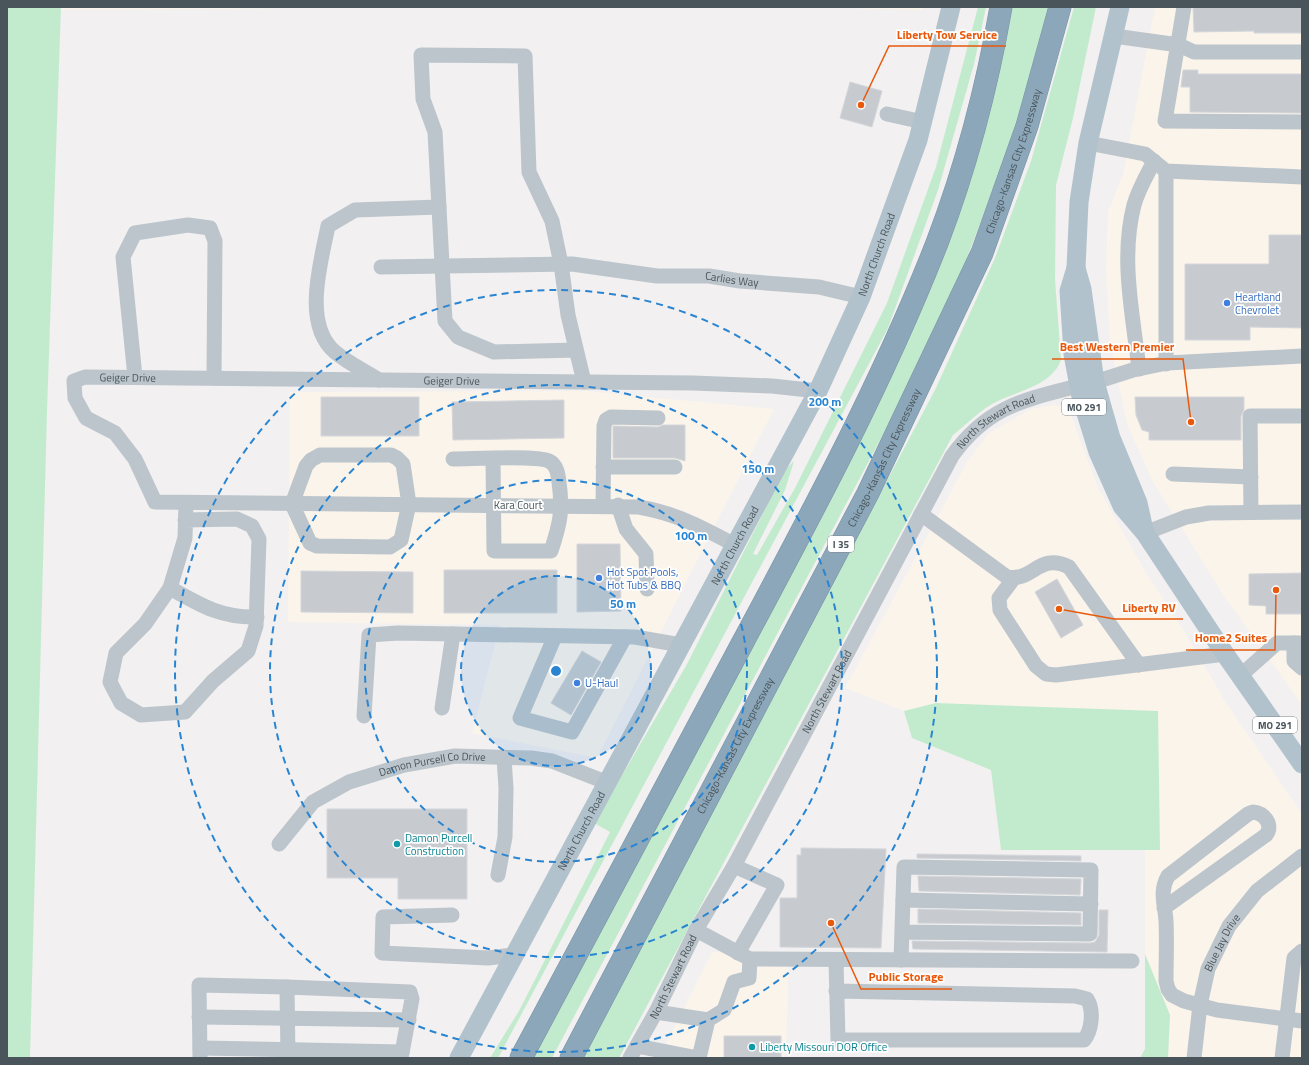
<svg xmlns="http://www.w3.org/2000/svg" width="1309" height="1065" font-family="'Titillium Web',sans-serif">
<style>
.commercial{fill:#fbf4eb}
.green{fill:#c2ebce}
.building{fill:#c7cbcf;stroke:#d4d6da}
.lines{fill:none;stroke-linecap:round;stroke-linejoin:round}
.highway-casing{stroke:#7792a6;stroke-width:23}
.minor{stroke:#bcc5cb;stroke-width:15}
.major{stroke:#b2c2cc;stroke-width:19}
.highway{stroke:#8ca7ba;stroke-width:22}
.ring{fill:none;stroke:#2985d2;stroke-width:2;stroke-dasharray:7 5}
.shop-dot{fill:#3f7fe0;stroke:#fff;stroke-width:1.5}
.culture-dot{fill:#0f9aa8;stroke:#fff;stroke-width:1.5}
.labels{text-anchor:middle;stroke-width:3.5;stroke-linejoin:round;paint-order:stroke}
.shield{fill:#fff;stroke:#80888c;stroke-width:1}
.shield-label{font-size:10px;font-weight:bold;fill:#49555b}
.street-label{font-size:11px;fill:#49555b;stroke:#fff}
.shop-label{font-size:11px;fill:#366cbe;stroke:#fff;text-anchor:start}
.culture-label{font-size:11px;fill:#0d838f;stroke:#fff;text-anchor:start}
.centre{fill:#2985d2;stroke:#fff;stroke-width:2}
.ring-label{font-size:12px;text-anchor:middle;font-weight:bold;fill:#2985d2;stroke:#fff;stroke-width:3.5;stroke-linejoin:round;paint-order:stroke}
.leader{fill:none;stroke:#e8590c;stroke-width:1.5}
.callout-dot{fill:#e8590c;stroke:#fff;stroke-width:1.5}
.callout-label{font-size:12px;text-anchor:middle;font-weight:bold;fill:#e8590c;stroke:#fff;stroke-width:3.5;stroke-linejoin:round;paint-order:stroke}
</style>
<rect width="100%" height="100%" fill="#f2f0f0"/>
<path class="commercial" d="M61,7h362l-362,3z
M805,7h118l-1,3z
M1155,7h147v698l-78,-109 -71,-114 -26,-58 -17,-82 -4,-72 2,-58 15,-37z
M586,391l188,18 -177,349 -125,-25 28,-108 -212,-3 2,-230z
M1053,405l15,3 30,80 48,85 38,58 41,70 77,113v244h-134l2,-43 -25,-61v-104h14l-223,-147 -32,8 -59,-23 122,-226 22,-29 42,-24z
M712,952l77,2 -3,104h-127z"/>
<path class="green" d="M7,7h54l-14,404 -17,647h-23z
M978,7h8l-12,57 -36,126 -50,138 -390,730h-8l29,-47 91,-179 -16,-9 92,-157 99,-196 9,-9 -9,29 -32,64 4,1 38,-67 92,-185 49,-136z
M1010,7h39l-38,136 -51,133 -38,85 -370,697h-20l347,-656z
M1074,7h22l-23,111 -17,67 -1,94 6,81c-10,27 -46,31 -69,44 -14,8 -26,21 -39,31l-334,623h-38l354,-668 60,-132 36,-97z
M936,703l222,8 2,139h-159l-10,-80 -79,-32 -8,-27z
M1145,954l25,61 -2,43h-28l5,-9z"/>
<path class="building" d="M1193,7h109v26h-48v-2l-60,1z
M1183,70h15v4h104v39l-112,-1v-25h-9z
M850,82l32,9 -10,36 -32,-9z
M1269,235h33v93l-52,-1v13h-65v-76h84z
M321,397h98v39h-98z
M1135,397h109v13l-3,6v24h-92v-8l-7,-2 -6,-15z
M564,400v38l-111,2 -1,-38z
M663,425h22v36l-10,-3h-62v-32l45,1z
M577,544h43l1,67 -44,1z
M444,570h113v43h-113z
M301,571l112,1v41l-112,-1z
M1302,573v41h-36v-8l-17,-1v-31z
M1057,579l26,46 -22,13 -26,-46z
M582,651l19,11 -30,53 -20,-12z
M327,809h140v90h-69v-21h-71z
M801,848l85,1 -5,99 -101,-1v-49h17v-43h4z
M917,854l164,2v5l-164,-3z
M918,876l163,3 -1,16 -161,-4z
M918,909l163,4v12l-163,-2z
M1099,910h9l-1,42 -194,-3 -1,-8 178,2 5,-1 4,-7z
M724,1036h57v22h-57z"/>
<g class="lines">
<defs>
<g id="highway">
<path d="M521,1058c74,-139 148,-278 222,-416 70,-131 140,-261 194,-399 29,-76 50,-156 64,-236"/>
<path id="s7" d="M571,1058l297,-565 114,-240 45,-127 33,-119"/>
</g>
</defs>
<use href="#highway" class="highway-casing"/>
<g class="minor">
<path d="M1184,7l-19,114 137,1"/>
<path d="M1114,36l65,9 15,7h108"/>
<path d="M887,114l36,8"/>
<path d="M1088,143l57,11 21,17 136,6"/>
<path d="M1166,171v193"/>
<path id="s1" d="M381,267l191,-3 85,12h52l31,5 79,6 42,10"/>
<path d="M576,350l-82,2 -36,-15 -13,-16 -10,-189 -12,-33 -2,-44 104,1 4,116 23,49 9,43 7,51 16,67"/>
<path d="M1139,369c-6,-54 -19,-110 -5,-164 4,-15 13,-30 20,-44"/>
<path d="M135,377l-12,-120 12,-24 53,-8 22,3 5,13 -1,137"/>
<path d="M379,380c-14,-9 -31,-17 -44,-28 -33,-28 -14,-90 -7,-126l27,-16 84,-3"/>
<path d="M1095,382l38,-12 34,-7 135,-7"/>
<path d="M320,455h71l6,3 6,6 6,40 -8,36 -11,7 -73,-1 -7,-3 -18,-39 14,-38 5,-6z"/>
<path d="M453,459c19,0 82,-4 96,2 8,4 9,13 10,21 4,29 1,42 -8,69h-57l-1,-92"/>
<path d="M603,467h72"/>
<path d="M1173,474l78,3"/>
<path d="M603,505l1,-79 2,-6 5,-3 47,1"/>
<path d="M618,505l8,24 20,25 1,35"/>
<path d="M1251,512l-1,-96h52"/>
<path d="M921,514l86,63c26,5 32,-25 62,-10l70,98"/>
<path d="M185,520l52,-1 15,7 7,13 -3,87 -8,25 -35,30 -28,31 -44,3 -20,-12 -11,-21 6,-29 29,-29 25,-36 15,-50 1,-35"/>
<path d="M1145,533l41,-16 23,-4 93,-1"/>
<path id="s2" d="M735,545c-34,-18 -57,-31 -96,-38l-484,-5 -20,-43 -20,-26 -29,-15 -11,-20 -1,-17 11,-4 608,6 79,3 46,5"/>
<path d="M1014,578l-15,20 1,12 36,56 10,8 10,1 169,-21"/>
<path d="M170,588c30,17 51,30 87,29"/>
<path d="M555,636l-35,82 52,14 53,-95"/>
<path d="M1294,643v18l8,7"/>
<path d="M1240,676l37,-33h25"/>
<path d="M442,708l11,-74"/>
<path d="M364,716l5,-81 29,-2 237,4 46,8"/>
<path id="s3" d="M279,844l34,-42 36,-20 55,-17 51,-9 76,2 21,3 56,22"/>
<path d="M734,866l43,19 -39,68"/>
<path d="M498,875l7,-38 1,-49 -2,-30"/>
<path d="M903,900l188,4"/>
<path d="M1164,908l102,-73c8,-10 -2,-22 -13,-23l-5,2 -80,62c-9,16 -3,28 -2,45 1,20 0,40 0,60l2,8 4,6 12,6 33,9 85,11"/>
<path d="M452,915l-69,2 -1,36 106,5 25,-3"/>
<path d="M696,930l54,29 382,2"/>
<path d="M836,960l2,80h246c8,-10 10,-30 3,-41l-12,-3 -239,-5"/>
<path d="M901,960l3,-93 187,3 -1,64 -188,-2"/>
<path d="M656,1012l52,8"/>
<path d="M199,1017l210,3"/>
<path d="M637,1046l61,12"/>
<path d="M200,1048l202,4"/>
<path d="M200,1057l-1,-72 88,2"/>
<path d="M288,1058l-1,-71 123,5 2,7 -11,59"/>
<path id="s4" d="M630,1058l26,-46 40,-82 38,-64 218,-410c35,-49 71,-56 126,-70"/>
<path d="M699,1058l9,-38 16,-10 10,-28 15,-4 1,-19"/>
<path id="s5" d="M1194,1058l6,-53 8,-36 21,-43 28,-35 45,-35"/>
<path d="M1282,1058l12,-100 8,-7"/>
</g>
<g class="major">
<path d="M1120,7l-32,136 -9,59 -3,66 -7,23 4,63 8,43 17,55 24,54 23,27 80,121 77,110"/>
<path d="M1076,268l6,21 13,93 16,56 27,65 6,27"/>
<path id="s6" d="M459,1058l359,-667 43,-94 57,-157 33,-133"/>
</g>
<use href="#highway" class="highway"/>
</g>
<circle cx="556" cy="671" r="95" fill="#2985d2" fill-opacity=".12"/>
<g class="ring">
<circle cx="556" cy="671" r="95"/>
<circle cx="556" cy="671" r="191"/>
<circle cx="556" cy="671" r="286"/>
<circle cx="556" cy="671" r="381"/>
</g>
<g class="shop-dot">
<circle cx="1227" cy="303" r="4"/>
<circle cx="599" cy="578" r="4"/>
<circle cx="577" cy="683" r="4"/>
</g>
<g class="culture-dot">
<circle cx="397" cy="844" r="4"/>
<circle cx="752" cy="1047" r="4"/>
</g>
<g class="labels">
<g class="shield">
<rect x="1062" y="399" width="44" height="16" rx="3"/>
<rect x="828" y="536" width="26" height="16" rx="3"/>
<rect x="1253" y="717" width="44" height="16" rx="3"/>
</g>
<g class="shield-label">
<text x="1084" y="411">MO 291</text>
<text x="841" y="548">I 35</text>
<text x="1275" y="729">MO 291</text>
</g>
<g class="street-label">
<text dy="4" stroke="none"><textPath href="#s7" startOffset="1001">Chicago-Kansas City Expressway</textPath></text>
<text dy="4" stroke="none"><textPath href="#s6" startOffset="906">North Church Road</textPath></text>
<text dy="4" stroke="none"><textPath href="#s1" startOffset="352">Carlies Way</textPath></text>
<text dy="4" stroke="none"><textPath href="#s2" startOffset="795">Geiger Drive</textPath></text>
<text dy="4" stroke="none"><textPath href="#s2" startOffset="1119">Geiger Drive</textPath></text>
<text dy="4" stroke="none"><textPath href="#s4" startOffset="740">North Stewart Road</textPath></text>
<text dy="4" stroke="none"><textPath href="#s7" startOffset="677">Chicago-Kansas City Expressway</textPath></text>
<text x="518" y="509">Kara Court</text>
<text dy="4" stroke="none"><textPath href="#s6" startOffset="582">North Church Road</textPath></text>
<text dy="4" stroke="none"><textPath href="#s4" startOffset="416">North Stewart Road</textPath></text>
<text dy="4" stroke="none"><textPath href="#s7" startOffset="353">Chicago-Kansas City Expressway</textPath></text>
<text dy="4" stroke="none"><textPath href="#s3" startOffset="181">Damon Pursell Co Drive</textPath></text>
<text dy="4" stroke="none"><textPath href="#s6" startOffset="258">North Church Road</textPath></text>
<text dy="4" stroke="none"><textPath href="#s5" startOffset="120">Blue Jay Drive</textPath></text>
<text dy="4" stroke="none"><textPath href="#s4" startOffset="92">North Stewart Road</textPath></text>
</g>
<g class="shop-label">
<text x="1235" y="301">Heartland<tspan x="1235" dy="13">Chevrolet</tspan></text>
<text x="607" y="576">Hot Spot Pools,<tspan x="607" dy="13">Hot Tubs &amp; BBQ</tspan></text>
<text x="585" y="687">U-Haul</text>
</g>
<g class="culture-label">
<text x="405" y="842">Damon Purcell<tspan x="405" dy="13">Construction</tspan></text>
<text x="760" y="1051">Liberty Missouri DOR Office</text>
</g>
</g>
<circle cx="556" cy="671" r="6" class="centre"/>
<g class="ring-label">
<text x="825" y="406">200 m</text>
<text x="758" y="473">150 m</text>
<text x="691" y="540">100 m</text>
<text x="623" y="608">50 m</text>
</g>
<path class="leader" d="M861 105L889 46H1006M1191 422L1183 359H1052M1059 609L1114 619H1183M1276 590L1275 650H1186M831 923L861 989H952"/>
<g class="callout-dot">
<circle cx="861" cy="105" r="4"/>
<circle cx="1191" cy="422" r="4"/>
<circle cx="1059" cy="609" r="4"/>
<circle cx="1276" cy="590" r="4"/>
<circle cx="831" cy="923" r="4"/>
</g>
<g class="callout-label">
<text x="947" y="39">Liberty Tow Service</text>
<text x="1117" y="351">Best Western Premier</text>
<text x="1149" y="612">Liberty RV</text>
<text x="1231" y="642">Home2 Suites</text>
<text x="906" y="981">Public Storage</text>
</g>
<rect width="1309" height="1065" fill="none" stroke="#49555b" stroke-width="16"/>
</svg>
